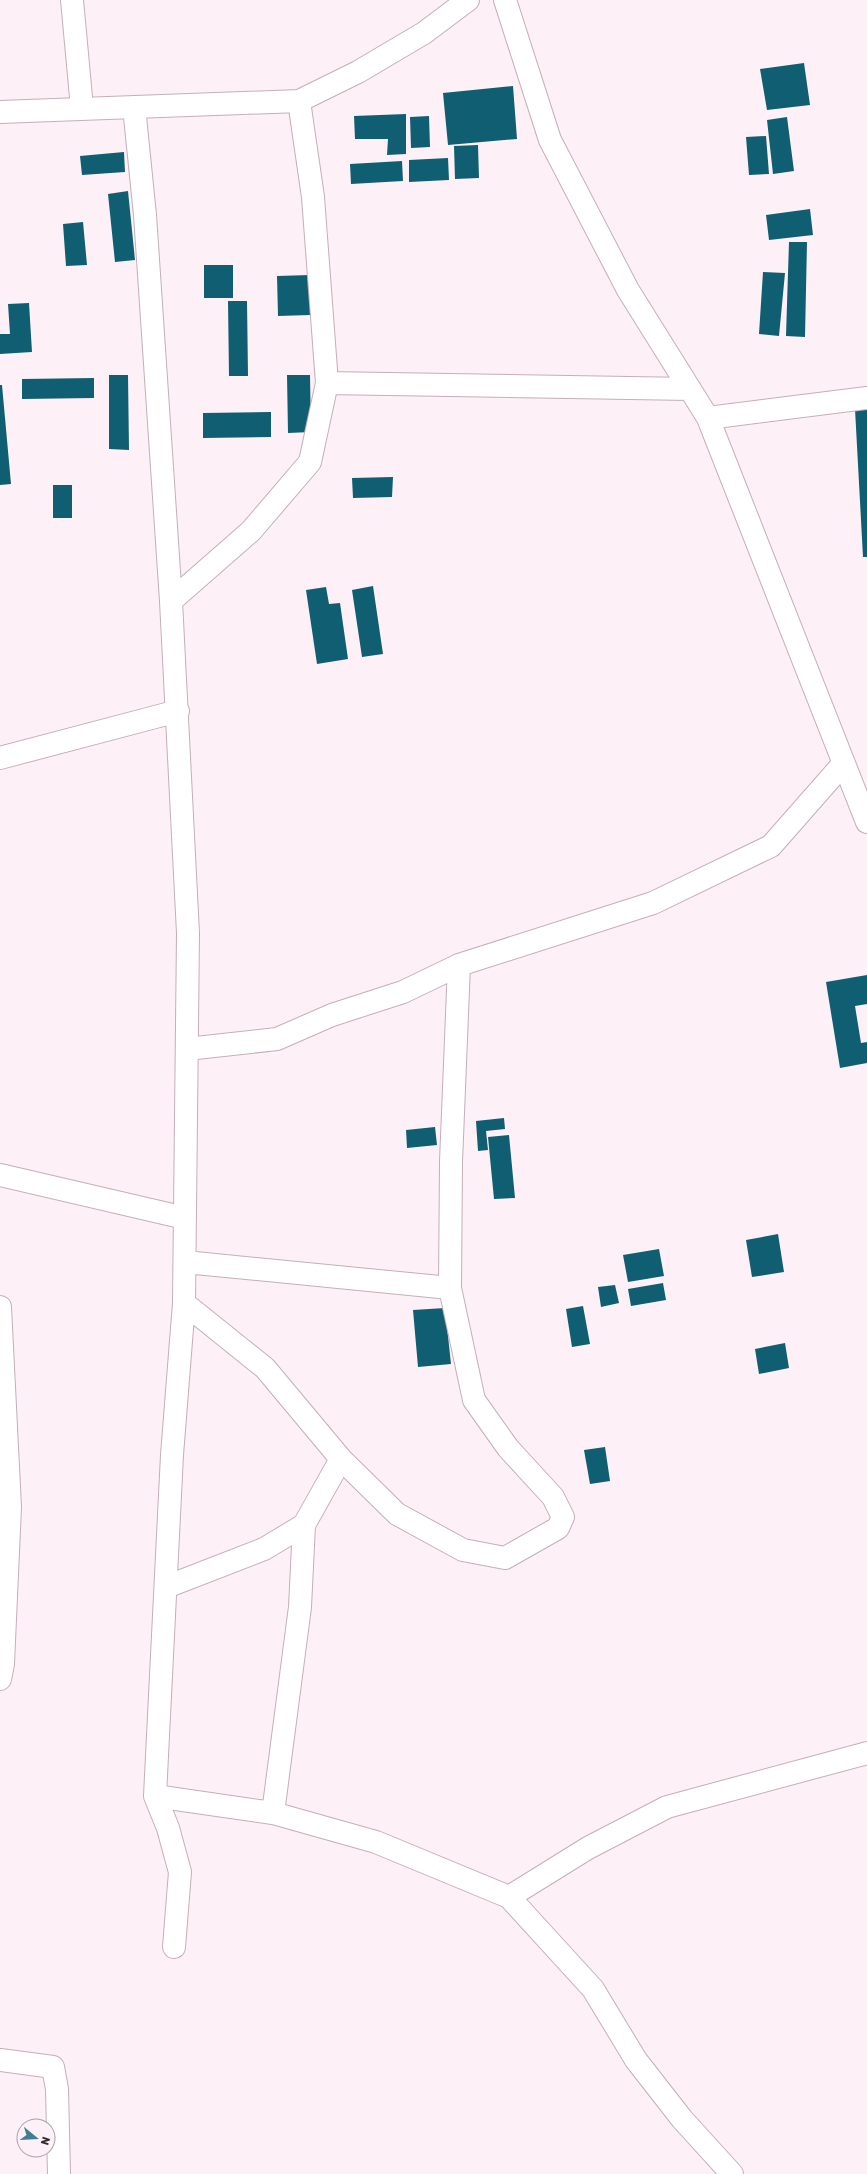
<svg xmlns="http://www.w3.org/2000/svg" width="867" height="2174" font-family="Rubik,sans-serif">
<style>
.building{fill:#0f5e72}
.lines{fill:none;stroke-linecap:round;stroke-linejoin:round}
.street-casing{stroke:#c4aeba;stroke-width:24}
.street{stroke:#fff;stroke-width:22}
</style>
<rect width="100%" height="100%" fill="#fef0f7"/>
<path class="building" d="M804,63l6,42 -43,5 -7,-41z
M513,86l4,53 -69,6 -5,-52z
M406,114v40l-19,1 1,-16h-33l-1,-23z
M429,116l1,31 -19,1 -1,-31z
M787,117l7,54 -21,3 -6,-54z
M766,136l3,38 -20,1 -3,-38z
M478,145l1,33 -24,1 -1,-33z
M124,152l1,20 -43,3 -2,-19z
M448,158l1,22 -40,2v-22z
M402,161l1,20 -52,3 -1,-20z
M128,191l7,69 -20,2 -7,-68z
M810,209l3,26 -44,5 -3,-25z
M83,222l4,43 -21,1 -3,-42z
M789,242h18l-2,95 -19,-1z
M204,265h29v33h-29z
M763,272l22,1 -6,63 -20,-2z
M310,275v40l-32,1 -1,-40z
M228,301h19l1,75h-19z
M29,303l3,49 -32,2v-20h10l-2,-30z
M109,375h19l1,75 -20,-1z
M287,375h23l1,57 -23,1z
M94,378v20l-72,1v-20z
M0,385h2l9,99 -11,1z
M867,408v149h-4l-8,-148z
M271,412v25l-68,1v-25z
M393,477l-1,20 -39,1 -1,-20z
M53,485h19v33h-19z
M373,586l10,68 -21,3 -10,-67z
M326,587l3,17 11,-1 8,56 -31,5 -11,-74z
M867,975v29l-12,2 6,37 6,-1v21l-27,5 -14,-86z
M504,1118l1,11 -19,2 2,19 -10,1 -2,-30z
M435,1127l2,18 -30,3 -1,-18z
M509,1135l6,63 -21,1 -6,-62z
M778,1234l6,38 -32,5 -6,-37z
M659,1249l5,27 -36,6 -5,-27z
M663,1283l3,17 -35,6 -3,-17z
M615,1285l4,18 -18,4 -3,-20z
M583,1306l7,38 -18,3 -6,-38z
M445,1308l6,56 -33,3 -5,-57z
M785,1343l4,25 -30,6 -4,-25z
M605,1447l5,34 -20,3 -6,-34z"/>
<g class="lines">
<defs>
<path id="street" d="M72,0l10,108
M505,0l45,140 78,150 80,128 159,404
M134,107l11,108 26,386 17,332 -4,370 -12,152 -17,341 13,32 12,44 -6,75
M0,112l299,-11 59,-29 66,-39 44,-33
M327,383l363,6
M708,418l159,-20
M171,601l80,-70 59,-69 17,-79 -14,-186 -14,-96
M0,758l178,-47
M187,1049l90,-10 55,-24 71,-23 56,-27 194,-62 118,-57 72,-82
M0,1175l185,43
M185,1262l265,26
M184,1303l81,65 76,91 56,55 66,36 42,8 53,-30 5,-11 -10,-20 -45,-49 -34,-48 -24,-112 1,-126 8,-197
M0,1307l10,200 -7,157 -3,15
M166,1587l98,-38 40,-24
M155,1796l118,17 103,29 133,55 84,92 43,71 46,59 50,55
M273,1813l27,-206 4,-82 37,-66
M509,1897l79,-49 79,-41 200,-54
M0,2060l53,7 4,22 2,85"/>
</defs>
<use href="#street" class="street-casing"/>
<use href="#street" class="street"/>
</g>
<g transform="translate(36 2138) rotate(108)"><circle r="19" fill="#fef0f7" stroke="#ada1a7"/>
<path d="M0-3L7 15L0 10L-7 15Z" fill="#3f7f93"/>
<text y="-6" font-size="11" font-weight="bold" text-anchor="middle" fill="#332b2f">N</text>
</g>
</svg>
